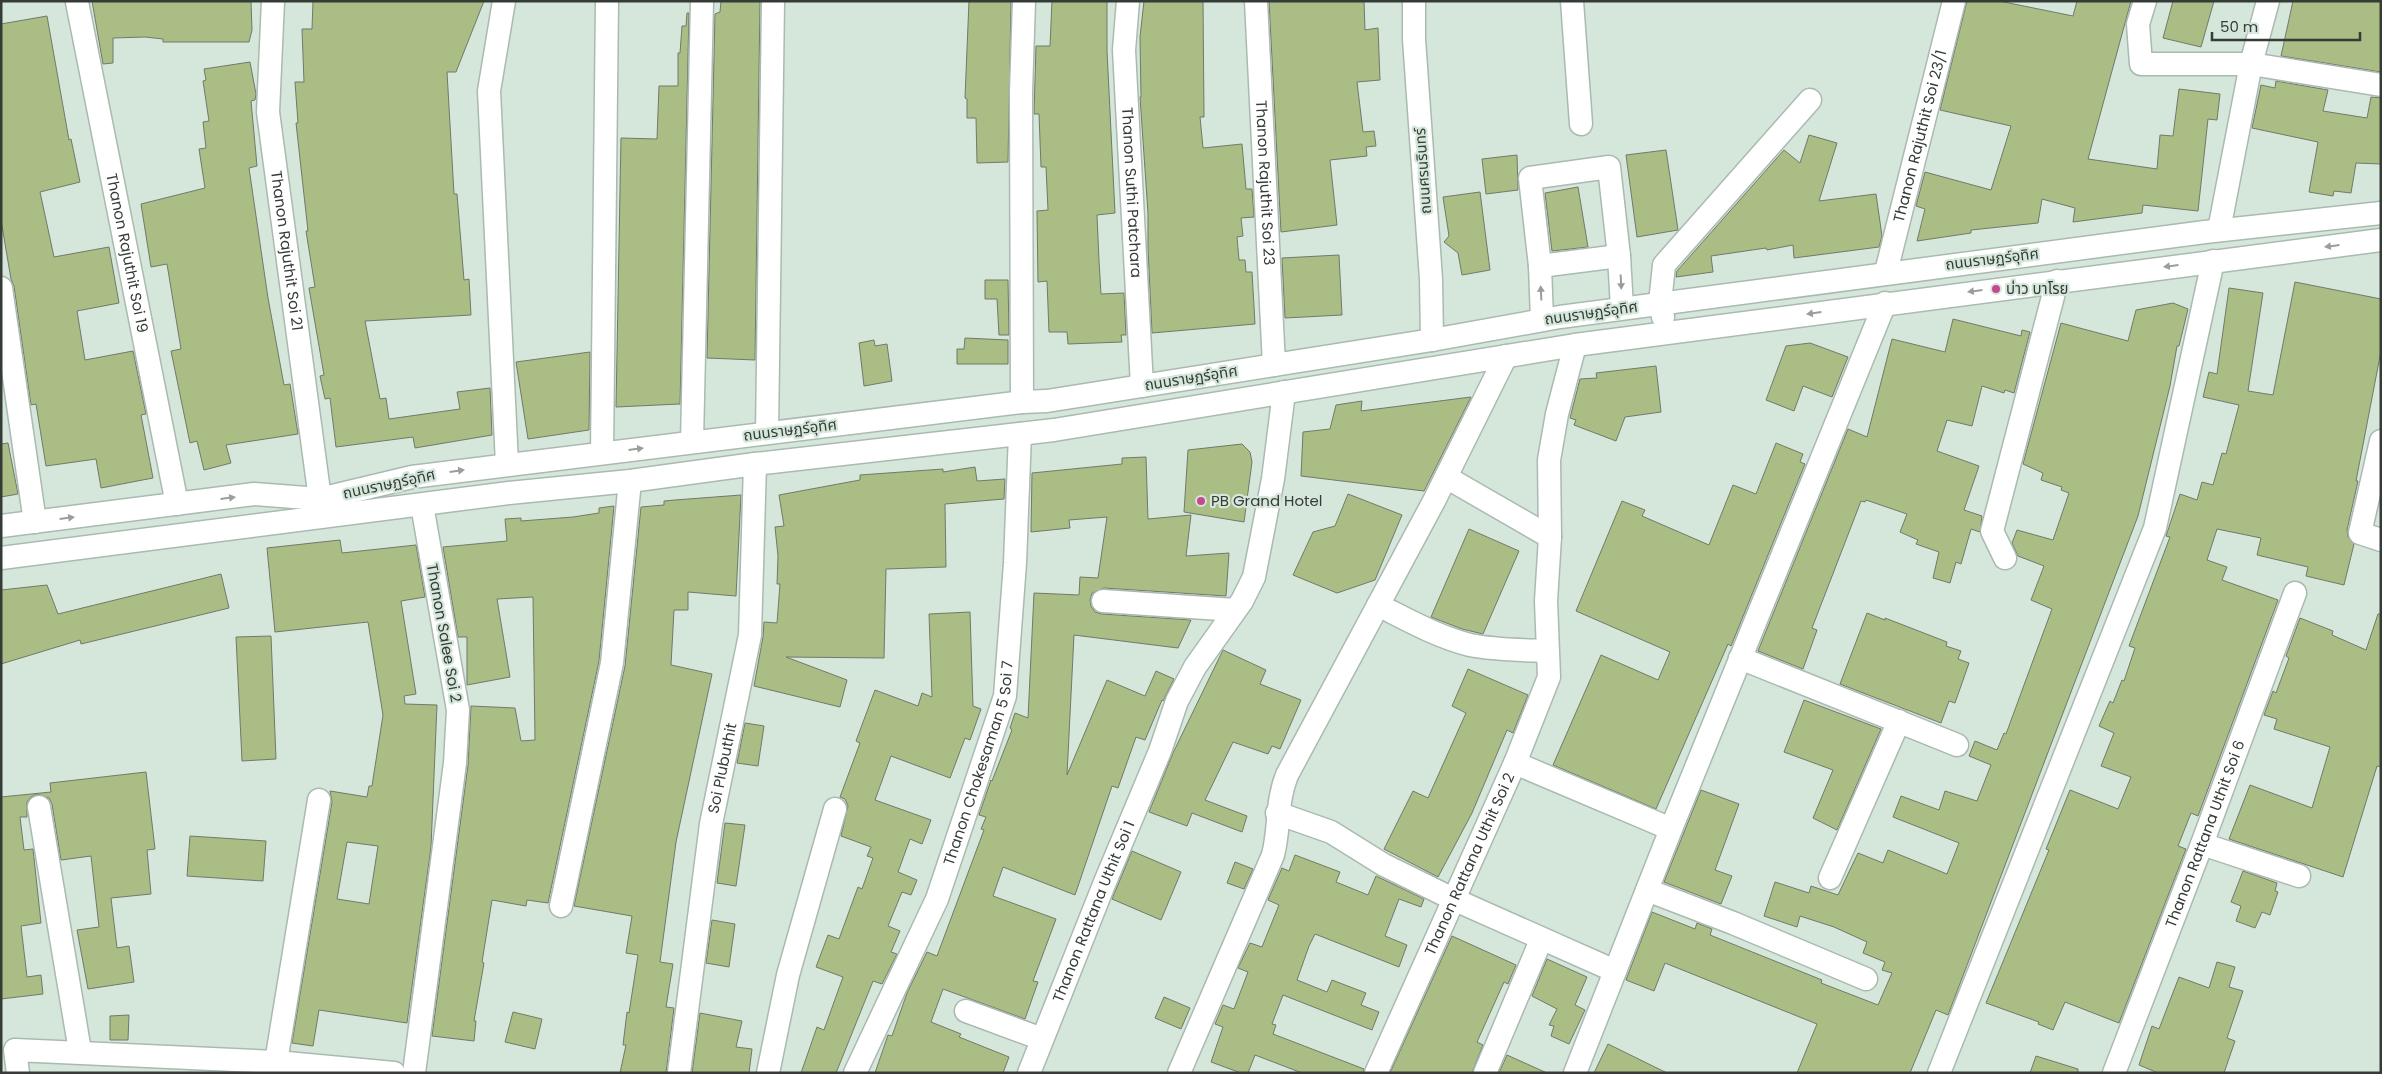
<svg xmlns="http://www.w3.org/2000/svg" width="2382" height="1074" font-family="Poppins,'Noto Sans Thai',sans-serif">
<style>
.building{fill:#a9bd84;stroke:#73796a;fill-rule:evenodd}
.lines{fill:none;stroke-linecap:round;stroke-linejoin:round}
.minor-casing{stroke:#aabab0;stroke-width:25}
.minor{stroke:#fff;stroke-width:22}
.oneway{fill:#9a9e9b}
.poi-dot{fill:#c84790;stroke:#d5e6db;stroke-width:2}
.labels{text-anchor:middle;stroke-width:4.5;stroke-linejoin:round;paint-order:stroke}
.street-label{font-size:15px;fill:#353c37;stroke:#d5e6db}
.poi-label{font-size:15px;fill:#353c37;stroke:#d5e6db;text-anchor:start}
</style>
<rect width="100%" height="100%" fill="#d5e6db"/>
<path class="building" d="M92,1h159l1,29 -3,12h-86v-3l-18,-2 -32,1v25l-10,1z
M313,1h171l-28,71h-9l7,122h3l7,86 5,-1 2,36 -106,6 15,78 6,-1 3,21 71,-10 -3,-17 33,-4 2,47 -77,13 -2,-11 -77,10 -6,-49 -5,1 -5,-23 4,-1 -15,-87 6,-1 -9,-56h2l-12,-108h2l-3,-41h9l-2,-53h10z
M721,1h39l-5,359 -48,-2 8,-344 5,-2z
M969,1h42l-3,161 -31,1 -1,-45h-9v-19l-2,-1z
M1052,1h55v50l8,162 -18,2 2,46 2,33 23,-1 2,42h-5l1,7 -54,2 -1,-12h-18l-2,-51 -9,1 -1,-71 11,-1 -2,-43h-5l-2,-53h-5l2,-68h14z
M1144,1h59l1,116h-4l3,31 39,-4 4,45h6l2,28 -13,1 2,18 -6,1 2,23h6l1,12h6l3,52 -103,9 -4,-85v-35l-8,-116h1l-1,-60z
M1269,1h95l1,29 13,-2 2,52 -23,2 6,50 11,-1 2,15 -10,1 1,9 -37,4 7,65 -56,7z
M1967,1h32l74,15 4,-15h54l-43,158 69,10 3,-34 13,1 6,-47 41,5 -3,26 -9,-1 -10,92 -55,-6 -1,8 -69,9 2,-14 -33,-9 -4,24 -67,7v3l-54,8 8,-32 -9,-3 9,-34 66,18 20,-64 -71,-16z
M2173,1h41l-13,46 -38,-9z
M2293,1h88v71l-100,-16z
M687,13h2l-9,391 -64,3 5,-269 36,1 2,-53h19v-33h2l2,-27h4z
M47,16l22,124 2,-1 9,43 -40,10 14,65 55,-10 10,56 -42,8 8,49 48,-9 13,63 -5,1 12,63 -52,10 -5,-29 -50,7 -10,-62 -5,1 -17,-119 -3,-7 -10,-59v-196z
M250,62l6,32 -1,6 -4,1 6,65 -8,2 19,130 16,87 6,-1 8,50 -72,11 5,18 -27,7 -7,-29 -7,2 -19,-92 10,-2 -14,-85 -16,3 -10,-63 64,-16 -6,-39 7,-1 -3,-26 6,-1 -6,-40 3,-1 -2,-11z
M2276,81l52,9 -5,21 44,7 4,-21 10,1v66l-25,-1 -5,30 -17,-2 -1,5 -24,-4 9,-50 -66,-14 9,-43 14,3z
M1809,135l28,8 -18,58 57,-7 6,42 -3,11 -85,11 -1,-13 -26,5 -1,-2 -55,8 2,16 -37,5 1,-6 107,-121 16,13z
M1666,150l12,80 -41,7 -11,-82z
M1517,155l1,35 -32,4 -4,-35z
M1578,187l10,60 -36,4 -7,-58z
M1480,192l10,78 -28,5 -4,-22 -14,-11 5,-6 -6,-39z
M1339,255l3,60 -57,3 -3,-60z
M985,280h23l1,55h-10l-2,-36h-12z
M2295,282l86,17v52l-25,130h2l-11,49 1,7 6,7 -10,41 -38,-9 2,-9 -51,-12 4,-17 -44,-9 -10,31 20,7 -5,13 56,20 -80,216 -7,-3 -13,33 8,3 -67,174 -54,-21 -12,28 -15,-6 1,-2 -53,-19 63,-153 -3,-1 24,-59 48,19 13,-32 -30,-11 13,-33 -15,-7 11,-25 3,2 9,-23 2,1 11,-33 -6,-2 41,-109 -4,-1 14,-42 17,6 5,-18 11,3 9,-32 4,1 13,-49 -36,-8 6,-25 8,2 12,-86 34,5 -15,98 25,4z
M2173,303l15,6 -9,37h-2l-7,40 -32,130 -190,499 -12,-5 -26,63h-113l20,-49 -152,-61 -11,28 -28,-11 26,-68 43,17 2,-6 15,6 -2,6 112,45 -1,3 57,22 14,-32 -10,-3 3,-8 -22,-9 4,-11 -33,-15 -34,-11 -3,11 -33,-11 11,-34 34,11 2,-7 27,9 20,-42 25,10 5,-13 59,24 12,-31 -66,-26 8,-21 38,14 6,-19 32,10 14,-36 -22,-9 6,-15 22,9 7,-17 2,1 46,-125 -21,-9 13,-34 -26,-10 -6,-13 5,-13 36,10 16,-47 -8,-3 1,-3 -21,-7 2,-7 -20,-9 38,-141 67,18 8,-31z
M1953,319l68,17 1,-6 8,2 -16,61 -9,-3 -1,3 -22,-7 -10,40 -25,-6 -10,31 42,15 -15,44 18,6 -2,16 -9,-3 -10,35 -5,-2 -6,21 -17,-5 6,-26 -23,-8 2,-4 -18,-8 7,-18 -41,-14 -1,2 -4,-1 -49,127 5,2 -14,39 -45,-18 90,-222 19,8 25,-98 53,13z
M965,338l43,2v24h-51v-15h7z
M874,340l1,6 12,-2 5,37 -28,5 -5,-43z
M1810,343l38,14 -16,40 -29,-11 -9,25 -28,-11 20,-54z
M590,352l-1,78 -61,9 -12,-77z
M1656,366l5,46 -36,5 -9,24 -42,-16 2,-5 -6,-2 10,-39 17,-1 -1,-5z
M1471,397l-47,94 -123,-15 2,-44 27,-3 6,-24 26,-4 -1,10z
M8,443l10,51 -17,3v-53z
M1776,443l27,11 -3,8 5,2 -74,182 -3,-2 -72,165 -103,-44 48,-110 57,25 12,-28 -94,-41 46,-110 23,9 -3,6 67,29 24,-60 23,9z
M1242,444l8,8 2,10 -8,60 -60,-10 4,-62z
M1146,457l2,62 43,-4 -5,41 43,-3 -3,43 -122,-8 -12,5 -2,7 1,6 4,6 7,2 89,6 -13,28 -104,-13 -7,140 40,-95 38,16 11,-25 18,8 -11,22 -1,-1 -17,40 -9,-3 -18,51 -6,-2 -37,109 -72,-28 -10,29 63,23 -23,62 5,1 -13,37 -82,-30 -12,33 30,12 -2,3 50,20 -6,16h-128l13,-38 4,1 15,-43 20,-41 10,4 47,-126 -3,-1 5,-12 -7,-2 12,-35 1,1 20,-51 -2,-2 5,-15 13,5 6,-125 45,2 1,-18 18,1 9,-61 -38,3 1,8 -39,4 1,-59 90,-9v-6z
M975,467l2,14 28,-2 -1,20 -59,5 1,63 -60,2 -2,89 -98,-1 61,23 -7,27 -86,-21 9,-49 1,-15 13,1 3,-39h-3l1,-28 -3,-29 9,-1 -5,-31 81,-15v-5l83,-6v3z
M1348,494l54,21 -27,65 -38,13 -44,-18 20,-43 22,-6z
M741,495l-5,101 -48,-4v18h-14l-3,55 41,9 -36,168 -16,120 13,2 -7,43 8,1 -8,65h-46l6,-28h-3l4,-33 2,1 9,-58 -12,-2 6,-37 -58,-10 51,-240 16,-159 23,-2v-4l11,-1z
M614,506l-15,155 -51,242 -21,-3 -1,6 -34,-6 -10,62 2,1 -10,58h2l-2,20 -42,-5 36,-271 3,-59 44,2 6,33 14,-1 -2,-143 -36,2 13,78 -43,8v-48h-9l-15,-90 64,-6 -2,-22 16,-1v3l52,-4 26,-4v-5z
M1469,529l50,22 -36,83 -21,-5 -31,-12z
M340,540l2,13 74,-8 9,52 -24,4 15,93 -12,2 1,8 32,1 -6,142 -24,176 -88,-13 -6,36 -21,-3 40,-241 -2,-11 37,6 2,-11h3l11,-71 -15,-93 -93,10 -8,-84zM347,842l31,4 -9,58 -32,-5z
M221,574l8,34 -148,36 -1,-4 -79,24v-74l46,-5 11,29z
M970,612l3,94 8,3 -11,31 -5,-2 -15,40 -59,-22 -16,44 56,20 -9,24 -12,-5 -12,33 19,8 -6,15 -9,-3 -14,34 12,5 -9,21 6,2 -15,30 -9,-3 -37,92h-35l16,-46 7,3 19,-53 -27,-10 12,-32 11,4 19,-52 4,2 11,-31 -6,-2 4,-9 -30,-11 7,-30 -3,-7 -5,-2 20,-54 -4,-2 19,-51 43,16 4,-13 10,4 -3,-83z
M1867,613l18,7v-2l62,24 -1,4 15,5 -3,8 11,4 -14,40 -6,-2 -8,22 -101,-39z
M2378,614h3v153l-4,-1 -34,111 -114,-38 21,-54 62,23 18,-61 -56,-18 3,-10 -13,-4 9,-24 3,2 13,-35 -3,-2 14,-38 33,13 -1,4 34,15z
M271,636l5,123 -34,2 -6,-124z
M1223,650l43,20 -6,14 41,16 -21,49 -8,-3 -4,8 -35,-12 -28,58 42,16 -5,16 -50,-19 -5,13 -38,-14 24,-59z
M1468,669l60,26 -15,38 -6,-3 -35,83 -34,64 -54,-28 29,-58 15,7 38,-85 -14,-7z
M1804,700l77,29 -44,101 -24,-12 20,-48 -49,-18z
M745,723l19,3 -6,40 -21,-3z
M146,772l9,77 -8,1 4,44 -40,4 6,50 12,-2 5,36 -46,7 -11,-59 22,-3 -8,-71 -30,4 -9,-56 -3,-6 -12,-4 -6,3 -4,5v15h-7l4,33 9,-1 8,74 -20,3 6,51 14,-2 2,19 -42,5v-202l50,-5 -1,-9z
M1701,790l38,14 -24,66 17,6 -11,28 -57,-22z
M725,823l20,2 -9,61 -19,-3z
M190,836l76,5 -3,40 -76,-5z
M1132,851l49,21 -20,48 -49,-21z
M1295,855l45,17 -4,10 32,13 8,-19 48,23 -3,8 -22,-8 -14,37 22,9 -8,22 -84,-33 -6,12 -12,34 30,12 5,-12 34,13 -5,12 18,7 -7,18 -89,-35 -11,29 4,1 -3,9 91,35 -1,4h-61l-47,-18 -7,18h-7l-30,-11 12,-35 -8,-3 8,-19 11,4 14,-37 -10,-4 12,-25 12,4 17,-42 -11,-5 14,-32 7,3z
M1235,862l18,7 -9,20 -17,-6z
M2243,871l34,12 -2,8 3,1 -8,23 -8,-3 -7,16 -19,-7 5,-15 -10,-4z
M712,920l23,4 -6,43 -23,-4z
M1452,936l64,29 -8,19 -4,-2 -27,60 6,3 -11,28h-82z
M1547,959l40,18 -12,28 10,5 -16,34 -18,-8 3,-10 -5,-1 8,-16 -25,-13z
M2217,962l18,5 -6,20 14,4 -16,47 8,3 -11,32h-66l-19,-8 13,-39 7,3 20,-52 30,11z
M1164,997l26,11 -9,21 -26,-11z
M513,1012l29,7 -7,30 -30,-7z
M700,1013l42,8 -6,26 16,2 -3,24h-57z
M129,1015l-1,25h-18v-24z
M1608,1044l59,29h-73z
M1507,1055l40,18h-48z
M2036,1056l42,13v4h-48z"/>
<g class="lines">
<defs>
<g id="minor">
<path id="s1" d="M273,1l-5,111 52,387"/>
<path d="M504,1l-15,90 18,373"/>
<path id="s2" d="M1128,1l-4,49 18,336"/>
<path id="s3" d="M1256,1l18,364"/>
<path d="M1414,1v38l17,240 1,61"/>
<path d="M1572,1l9,123"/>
<path d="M2145,1l-7,23 3,40h110l130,21"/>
<path id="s4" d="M77,2l100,502"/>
<path d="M2219,230l32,-166 17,-63"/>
<path d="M1540,266l79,-10"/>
<path id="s5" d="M1886,272l68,-271"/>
<path d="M1,288l34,234"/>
<path d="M1663,317l-3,-14 4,-38 146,-165"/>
<path d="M1542,320l-2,-54 -10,-88 79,-11 10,89 3,52"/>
<path d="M1022,402l-1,-310 3,-91"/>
<path d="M767,433l6,-432"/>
<path d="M2381,441l-21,92 21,7"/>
<path d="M692,442l10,-441"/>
<path d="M602,453l5,-452"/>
<path d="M1446,477l104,60"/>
<path d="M1,526l253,-32 66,5 92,-22 610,-75 25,-1 385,-61 128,-23 645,-85 176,-19"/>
<path d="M1,558l508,-65 121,-12 125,-17 299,-34 521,-85 806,-105"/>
<path d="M2005,558l-13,-27 65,-250"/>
<path d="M1103,601l132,9"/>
<path d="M1378,605c30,15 60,32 92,40 25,5 51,5 77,6"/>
<path d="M1740,658l217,87"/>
<path d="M1515,763l156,66"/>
<path d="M39,807l41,244"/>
<path d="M1277,813l54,19 53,33 69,34 162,72"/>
<path d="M2202,844l97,32"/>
<path d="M1830,878l69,-157"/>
<path d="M1647,890l86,33 133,56"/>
<path d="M561,906l51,-243 18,-182"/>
<path d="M966,1011l76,28"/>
<path d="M276,1062l43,-262"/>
<path d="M18,1073l-3,-23 261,12 118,11"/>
<path d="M414,1073l41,-310 3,-53 -36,-205"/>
<path id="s6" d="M679,1073l32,-249 39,-189 5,-171"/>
<path d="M768,1073l20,-98 47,-166"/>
<path id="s7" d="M855,1073l82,-174 68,-203 10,-133 5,-129"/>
<path id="s8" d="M1029,1073l76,-191 55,-131 17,-50 18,-34 47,-66 12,-24 19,-98 11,-87"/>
<path d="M1179,1073l94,-218c7,-27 3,-53 14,-80l147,-274 72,-145"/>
<path id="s9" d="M1376,1073l139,-310 34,-86 -3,-76 4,-64 -1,-77 8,-46 18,-69"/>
<path d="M1485,1073l56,-133"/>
<path d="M1575,1073l96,-244 214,-526"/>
<path d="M1939,1073l216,-545 58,-267"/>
<path id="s10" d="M2114,1073l88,-229 93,-251"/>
</g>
</defs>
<use href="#minor" class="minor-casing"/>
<use href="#minor" class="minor"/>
</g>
<defs><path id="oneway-solid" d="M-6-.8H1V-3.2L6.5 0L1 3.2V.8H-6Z" transform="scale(1.25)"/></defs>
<g class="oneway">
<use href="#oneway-solid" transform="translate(2332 246) rotate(173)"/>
<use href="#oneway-solid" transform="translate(2171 266) rotate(173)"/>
<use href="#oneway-solid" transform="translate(1621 282) rotate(87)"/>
<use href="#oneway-solid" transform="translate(1975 291) rotate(173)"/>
<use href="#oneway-solid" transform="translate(1541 293) rotate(-93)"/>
<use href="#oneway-solid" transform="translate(1814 313) rotate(172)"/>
<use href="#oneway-solid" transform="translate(636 449) rotate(-7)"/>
<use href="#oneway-solid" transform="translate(457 471) rotate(-8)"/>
<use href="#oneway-solid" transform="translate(228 498) rotate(-7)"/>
<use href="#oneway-solid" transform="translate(67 518) rotate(-7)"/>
</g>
<g class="poi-dot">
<circle cx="1996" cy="289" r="5"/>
<circle cx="1201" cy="501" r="5"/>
</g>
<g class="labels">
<g class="street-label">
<text dy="5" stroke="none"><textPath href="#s5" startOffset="140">Thanon Rajuthit Soi 23/1</textPath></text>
<text transform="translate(1423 171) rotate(-94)" y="5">ถนนศรนรินทร์</text>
<text dy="5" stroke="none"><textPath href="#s3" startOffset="182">Thanon Rajuthit Soi 23</textPath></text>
<text dy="5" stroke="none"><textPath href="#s2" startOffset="192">Thanon Suthi Patchara</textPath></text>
<text dy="5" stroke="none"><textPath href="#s1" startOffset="251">Thanon Rajuthit Soi 21</textPath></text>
<text dy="5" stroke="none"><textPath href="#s4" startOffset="256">Thanon Rajuthit Soi 19</textPath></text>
<text transform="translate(1992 259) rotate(-7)" y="5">ถนนราษฏร์อุทิศ</text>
<text transform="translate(1591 313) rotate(-8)" y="5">ถนนราษฏร์อุทิศ</text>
<text transform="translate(1191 378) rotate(-9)" y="5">ถนนราษฏร์อุทิศ</text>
<text transform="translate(790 430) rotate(-7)" y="5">ถนนราษฏร์อุทิศ</text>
<text transform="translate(389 484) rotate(-12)" y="5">ถนนราษฏร์อุทิศ</text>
<text transform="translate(444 633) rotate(80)" y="5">Thanon Salee Soi 2</text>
<text dy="5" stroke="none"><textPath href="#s7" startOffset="335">Thanon Chokesaman 5 Soi 7</textPath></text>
<text dy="5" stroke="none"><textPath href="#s6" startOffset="308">Soi Plubuthit</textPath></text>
<text dy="5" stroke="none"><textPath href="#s10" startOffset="256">Thanon Rattana Uthit Soi 6</textPath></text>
<text dy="5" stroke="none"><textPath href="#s9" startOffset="229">Thanon Rattana Uthit Soi 2</textPath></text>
<text dy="5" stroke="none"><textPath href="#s8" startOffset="174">Thanon Rattana Uthit Soi 1</textPath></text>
</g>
<g class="poi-label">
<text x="2006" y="294">บ่าว บาโรย</text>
<text x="1211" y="506">PB Grand Hotel</text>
</g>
</g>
<rect width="2382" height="1074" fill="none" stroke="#353c37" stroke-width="5"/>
<path d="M2212 32v8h148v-8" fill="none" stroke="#353c37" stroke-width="2.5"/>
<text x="2220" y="32" font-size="15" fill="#353c37" stroke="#d5e6db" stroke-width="4" paint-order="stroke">50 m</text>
</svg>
